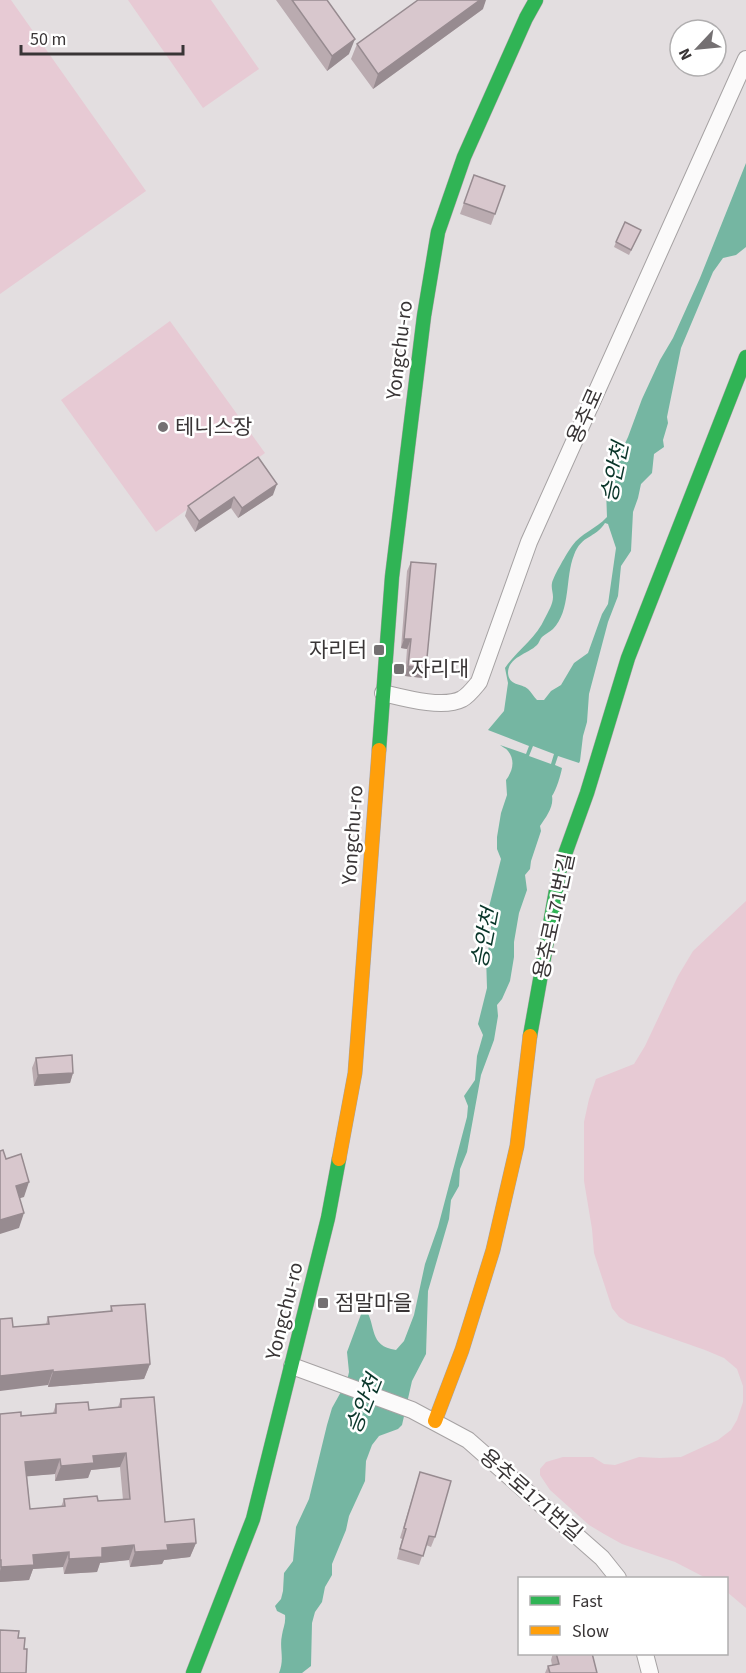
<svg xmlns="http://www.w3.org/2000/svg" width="746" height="1673" font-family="'Source Sans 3','Noto Sans KR',sans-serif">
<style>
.green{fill:#e7cad4}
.water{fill:#75b6a2;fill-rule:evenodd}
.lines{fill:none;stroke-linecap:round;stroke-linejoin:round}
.street-casing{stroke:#a6a2a3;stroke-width:18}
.fast-casing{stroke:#a6a2a3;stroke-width:15}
.slow-casing{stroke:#a6a2a3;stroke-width:15}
.street{stroke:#fbfafa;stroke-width:16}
.fast{stroke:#30b455;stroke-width:14}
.slow{stroke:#ff9f0a;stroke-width:14}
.wall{fill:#baabb0;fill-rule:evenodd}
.shaded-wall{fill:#978b90}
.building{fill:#d8c7cd;stroke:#978b90;stroke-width:1.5;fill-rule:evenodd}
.poi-dot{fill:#747072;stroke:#fff;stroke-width:2}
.labels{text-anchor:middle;stroke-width:5;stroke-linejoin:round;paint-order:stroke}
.street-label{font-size:21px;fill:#393536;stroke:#fff}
.poi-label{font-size:21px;fill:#393536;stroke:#fff;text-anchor:start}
.water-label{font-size:22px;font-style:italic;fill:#093529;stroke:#fff}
</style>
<rect width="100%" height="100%" fill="#e3dee0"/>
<path class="green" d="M0,0h11l135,191 -146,103z
M128,0h83l48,69 -56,39z
M170,321l95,132 -109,79 -95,-132z
M746,901v707l-19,-16 -1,-14h-20l-31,-16 -53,-18 -18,-10 -15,-9 -39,-35 -10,-15v-6l6,-7 17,-5h30l11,7 11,1 24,-8 21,1 21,-1 37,-17 13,-10 6,-10 6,-18v-16l-6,-17 -13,-11 -19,-8 -77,-27 -9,-6 -7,-9 -18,-55 -2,-24 -8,-48v-59l5,-23 7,-20 38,-15 11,-18 33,-70 15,-25z"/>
<path class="water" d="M746,163v84l-10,8 -13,3 -10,14 -32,76 -14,69 1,6 -5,17 1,7 -10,7 -2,19 -11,11 -3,14 -5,14 -2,39 -10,15 -3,30 -10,26 -19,72 -2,28 -4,14 -3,25 -1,2 -21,-7 -3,9 7,3c-1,6 -6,23 -10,28 2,11 -6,21 -12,30l1,5 -10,30 -1,8 -5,6 2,15 -8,23 -5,29v15l-4,24 -8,18 -5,6 1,11 -4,24 -13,35 -14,77 -7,17 -1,17 -8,14 -2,19 -21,72 -2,63 -14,27 -10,44 -4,4 -19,7 -7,9 -6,16 -1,20 -16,35 -3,14 -14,34v11l-7,12 -3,15 -7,10 -3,11 -1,43 -9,7h-23c6,-15 0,-24 3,-38 1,-7 4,-12 3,-20l-8,-4 -2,-5 6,-7 2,-8 1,-18 9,-12 3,-34 13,-28 18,-74 5,-17 15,-27 2,-9 -2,-20 16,-43 2,-1c12,18 3,38 31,42l8,-9 10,-26 11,-51 13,-37 29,-110 1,-11 -4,-10 11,-16 2,-24 6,-21 -5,-11 9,-36 -1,-32 6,-19 -3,-30 12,-48 -4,-10v-12l4,-24 6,-18 -1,-15c6,-8 10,-19 2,-29 -2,-3 -6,-4 -8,-6l26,9 3,-8 -41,-16 16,-19 4,-28 -3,-15c12,-18 31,-29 40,-50 3,-6 8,-14 8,-21 0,-5 -2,-9 -1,-14 2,-8 15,-30 20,-37 9,-13 24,-17 35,-29l-1,-28 2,-10 20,-42 14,-38 18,-39 13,-22 27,-60zM605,523l3,1 8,24 -8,56 -6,10 -14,39 -14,10 -13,22 -10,6 -7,9h-7c-3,-3 -6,-8 -9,-11 -7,-6 -19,-3 -20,-16 0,-16 20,-19 29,-28 2,-2 3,-6 5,-8 3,-3 8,-5 11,-8 18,-18 12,-52 21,-74 8,-21 21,-16 31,-32zM533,746l21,8 -3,10 -22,-8z"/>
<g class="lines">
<defs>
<path id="street" d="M383,693c21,5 60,16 79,6 7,-4 12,-11 17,-17l50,-140 217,-483
M292,1366l120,44 56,30 134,118 16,20
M645,1654l5,19"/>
<path id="fast" d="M379,750l13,-173 32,-261 14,-84 26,-75 62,-139 10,-18
M530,1036l30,-168 27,-75 41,-135 118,-301
M193,1673l60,-154 75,-301 11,-59"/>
<path id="slow" d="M339,1159l16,-86 24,-323
M435,1421l27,-71 31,-100 24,-104 13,-110"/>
</defs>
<use href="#street" class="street-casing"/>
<use href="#fast" class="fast-casing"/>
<use href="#slow" class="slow-casing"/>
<use href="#street" class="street"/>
<use href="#fast" class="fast"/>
<use href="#slow" class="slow"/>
</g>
<path class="wall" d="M276,0h51l22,54 -22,17z
M483,9l-110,80 -22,-30 6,-15z
M474,175l31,11 -14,39 -31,-11z
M641,230l-12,25 -15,-8 2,-5z
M258,457l15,38 -35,23 -7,-10 -36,24 -10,-16 3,-10z
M411,562l15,106 -3,10 -18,-2 2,-27 -6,-1 6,-77z
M36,1058l37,15 -3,10 -36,3 -2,-18z
M111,1306l39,58 -6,15 -96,8v-2l-35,-58 33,-3 2,-7 62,-5z
M121,1399l44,123 31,21 -6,14 -26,3 -2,4 -32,3 -1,-7 -29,3 -3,9 -33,2 -1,-7 -30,2 -4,11 -29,2v-168l21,2 32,-3 3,-9 33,6 29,-3zM120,1467l3,33 -25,1 -34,-2 -3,8 -31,2 -3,-33 28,-2v7l33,-3 3,-8z
M420,1472l15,65 -4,10 -5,-2 -7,20 -22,-6 5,-20 -2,-1z
M553,1653h39l5,20h-52l3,-7 4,-1 -1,-5z"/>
<path class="shaded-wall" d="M480,0h6l-3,9 -110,80 5,-15z
M355,39l-6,15 -22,17 5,-15z
M277,484l-4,11 -35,23 4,-10z
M234,497l-3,11 -36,24 4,-11z
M404,639h7l-4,10 -6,-1z
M408,666l18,2 -3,10 -18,-2z
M73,1073l-3,10 -36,3 4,-11z
M29,1182l-5,15 -13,4 5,-15z
M24,1213l-5,15 -19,6v-14z
M150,1364l-6,15 -96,8 5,-15z
M53,1370l-5,15 -48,6v-15z
M126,1453l-6,14 -29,3 -3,8 -33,3 6,-15 32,-10z
M60,1459l-5,15 -35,3 5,-15z
M196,1543l-6,14 -26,3 -2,4 -32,3 5,-15 32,-7z
M134,1545l-5,15 -29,3 -3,9 -33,2 5,-15 33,-11z
M69,1552l-6,15 -30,2 -4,11 -29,2v-11l1,-4 32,-12z"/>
<path class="building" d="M292,0h35l28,39 -23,17z
M418,0h62l-102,74 -21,-30z
M474,175l31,11 -10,28 -31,-11z
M625,222l16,8 -10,20 -15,-8z
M258,457l19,27 -35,24 -8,-11 -35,24 -11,-15z
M411,562l25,2 -10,104 -18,-2 3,-27h-7z
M72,1055l1,18 -35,2 -2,-17z
M3,1150l3,9 15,-5 8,28 -13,4 8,27 -24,7v-69z
M145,1304l5,60 -97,8v-2l-53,6v-57l12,-1 1,9 36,-3 -1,-7 64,-6 -1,-5z
M154,1397l11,125 29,-3 2,24 -29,2 1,5 -33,2 -1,-7 -32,3v9l-33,2v-7l-36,3 1,10 -33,2v-7h-1v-146l21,-2v4l35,-3v-9l32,-2 1,8 32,-3v-8zM126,1453l4,46 -32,2 -1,-5 -33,3 1,7 -35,3 -5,-47 35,-3 1,7 33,-3 -1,-7z
M420,1472l31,9 -16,56 -6,-1 -6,20 -23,-7 6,-20 -2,-1z
M0,1630l19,1 -1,7h7l-1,11h3l-1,24h-26z
M556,1653h36l5,20h-47l-2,-7 11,-2z"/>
<g class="poi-dot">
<circle cx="163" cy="427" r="6"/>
<rect x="373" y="644" width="12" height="12" rx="3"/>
<rect x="393" y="663" width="12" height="12" rx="3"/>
<rect x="317" y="1297" width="12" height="12" rx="3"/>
</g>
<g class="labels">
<g class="street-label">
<text transform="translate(399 350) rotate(-83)" y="7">Yongchu-ro</text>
<text transform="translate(585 416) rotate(-66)" y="7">용추로</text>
<text transform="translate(352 835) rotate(-86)" y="7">Yongchu-ro</text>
<text transform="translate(554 916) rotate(-78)" y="7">용추로171번길</text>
<text transform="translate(284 1311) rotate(-76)" y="7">Yongchu-ro</text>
<text transform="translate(531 1495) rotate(41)" y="7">용추로171번길</text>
</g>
<g class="poi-label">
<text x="175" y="434">테니스장</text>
<text x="367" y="657" text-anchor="end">자리터</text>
<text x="411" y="676">자리대</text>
<text x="335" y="1310">점말마을</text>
</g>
<g class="water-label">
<text transform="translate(614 472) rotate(-78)" y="8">승안천</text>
<text transform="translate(484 938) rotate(-79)" y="8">승안천</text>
<text transform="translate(363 1404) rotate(-68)" y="8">승안천</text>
</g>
</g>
<rect x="518" y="1577" width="210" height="78" fill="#ffffff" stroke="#b0aeaf" stroke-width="1.5"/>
<rect x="530" y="1596" width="30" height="9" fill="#30b455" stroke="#b0aeaf" stroke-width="1.5"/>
<text x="572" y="1607" font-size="18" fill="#393536">Fast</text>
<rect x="530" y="1626" width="30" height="9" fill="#ff9f0a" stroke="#b0aeaf" stroke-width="1.5"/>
<text x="572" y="1637" font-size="18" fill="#393536">Slow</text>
<g transform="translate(698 48) rotate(244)"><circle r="28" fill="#ffffff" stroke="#b0aeaf" stroke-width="1.5"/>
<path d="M0-4.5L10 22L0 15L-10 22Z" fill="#747072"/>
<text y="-9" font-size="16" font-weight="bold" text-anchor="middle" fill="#393536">N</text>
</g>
<path d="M21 45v9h162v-9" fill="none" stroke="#393536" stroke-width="3"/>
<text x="30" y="45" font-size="18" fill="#393536" stroke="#ffffff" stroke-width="4.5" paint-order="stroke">50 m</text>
</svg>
